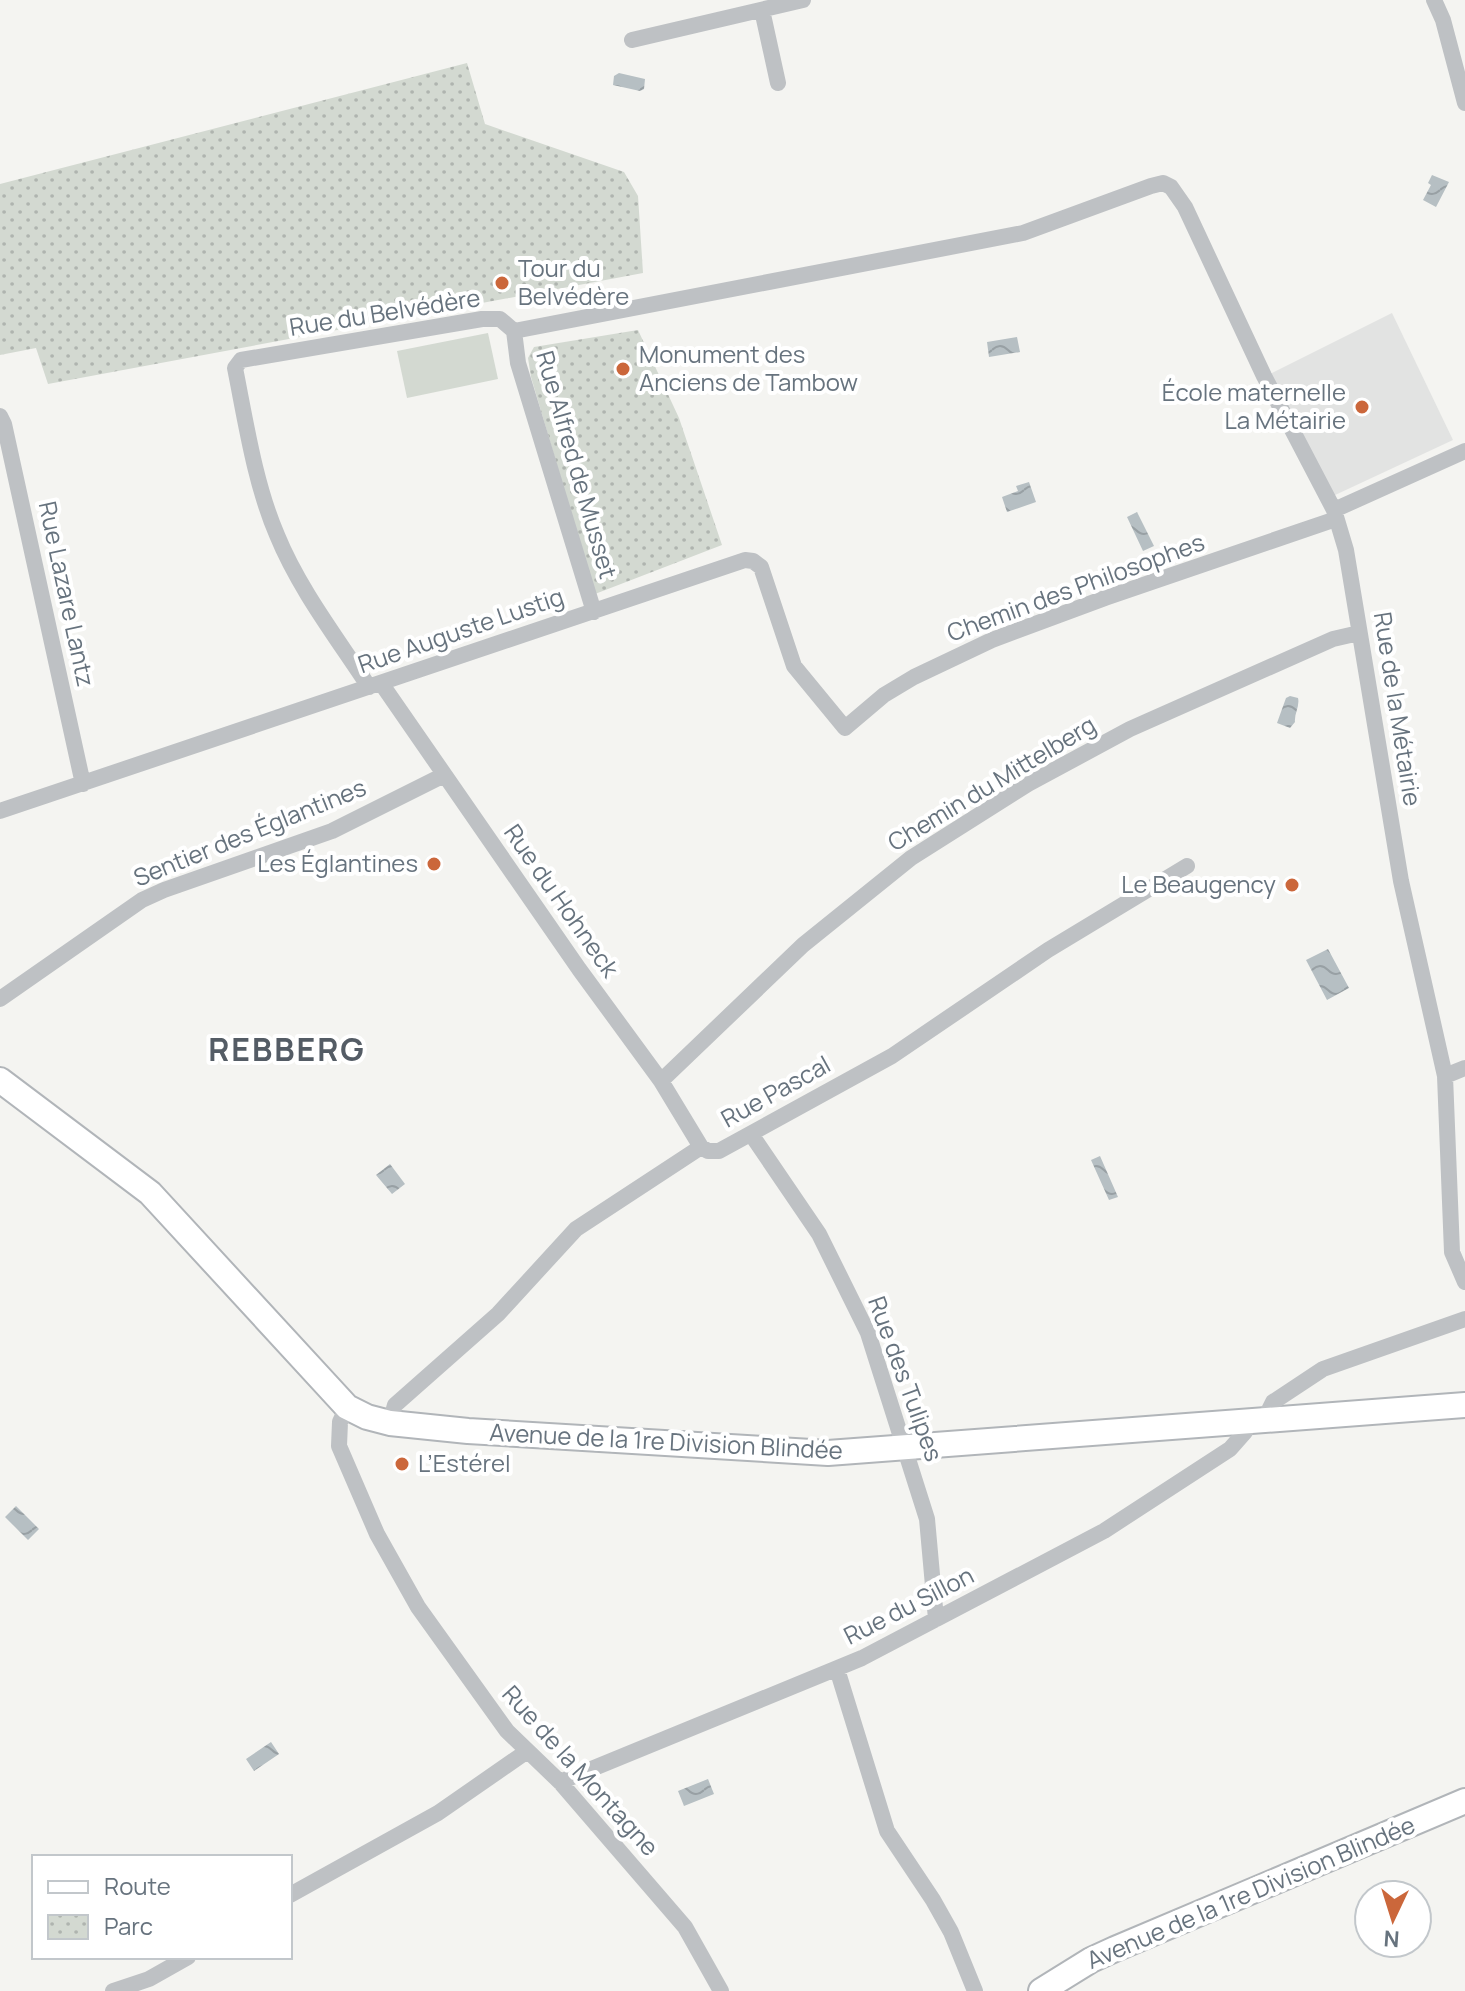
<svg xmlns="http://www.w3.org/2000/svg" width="1465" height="1991" font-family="Manrope,sans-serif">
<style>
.built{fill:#e2e3e2}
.park{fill:url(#park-dots)}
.pitch{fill:#d3d9d1}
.water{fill:url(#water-waves)}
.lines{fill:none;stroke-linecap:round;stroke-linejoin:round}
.secondary-casing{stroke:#b1b5b9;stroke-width:28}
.minor{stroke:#bec1c4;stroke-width:16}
.secondary{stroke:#fff;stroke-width:24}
.poi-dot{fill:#cb673b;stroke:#fff;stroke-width:3}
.labels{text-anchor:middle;stroke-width:8;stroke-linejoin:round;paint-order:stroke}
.poi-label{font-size:24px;fill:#67737e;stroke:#fff;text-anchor:start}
.street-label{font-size:24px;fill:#67737e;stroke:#fff}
.district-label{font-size:32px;font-weight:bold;letter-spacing:2px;fill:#545c65;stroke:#fff}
</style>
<defs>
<pattern id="park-dots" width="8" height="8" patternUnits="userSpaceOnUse" patternTransform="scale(2)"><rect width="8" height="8" fill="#d3d9d1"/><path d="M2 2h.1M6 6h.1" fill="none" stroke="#afb4af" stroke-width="1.8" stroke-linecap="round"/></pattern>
<pattern id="water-waves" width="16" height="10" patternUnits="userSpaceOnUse" patternTransform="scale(2)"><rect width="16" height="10" fill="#b6bfc3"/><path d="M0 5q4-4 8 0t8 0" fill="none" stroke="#98a0a4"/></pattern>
</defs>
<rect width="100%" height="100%" fill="#f4f4f1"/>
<path class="built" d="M1392,313l61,127 -120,56 -63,-122z"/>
<path class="park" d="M467,63l18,61 139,48 14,24 5,77 -595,111 -12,-36 -36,7v-171z
M638,330l41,88 43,127 -127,49 -64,-217 -3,-19 6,-11z"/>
<path class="pitch" d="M488,333l10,46 -91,19 -10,-47z"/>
<path class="water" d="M619,73l26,6 -1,10 -4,2 -27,-6 1,-9z
M1432,175l17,7 -13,25 -13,-7 8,-15 -3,-2z
M1017,337l3,15 -31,5 -2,-15z
M1029,482l7,20 -29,10 -5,-15 16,-6 -2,-5z
M1137,512l17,34 -11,5 -16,-34z
M1290,696l8,2c2,8 -4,16 -3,24l-5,6 -13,-5 9,-25z
M1328,949l21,39 -22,12 -21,-40z
M1100,1156l18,41 -9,3 -18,-40z
M390,1164l15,20 -13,10 -16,-19z
M16,1506l23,23 -11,11 -23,-23z
M271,1742l8,12 -25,17 -8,-12z
M708,1779l6,15 -30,12 -6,-15z"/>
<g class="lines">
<defs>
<path id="secondary" d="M0,1080l150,113 197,214 20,10 23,6 78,8 360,22 637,-48
M1041,1991l50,-31 24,-11 350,-148"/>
</defs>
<use href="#secondary" class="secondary-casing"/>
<path class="minor" d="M1434,0l9,20 22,83
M762,10l16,73
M632,40l171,-40
M514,331l509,-98 128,-47 12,-3 8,4 14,20 79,169 70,134 12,40 55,331 44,195 7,176 13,30
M514,331l4,32 76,249
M0,416l4,8 79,360
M1334,510l131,-59
M381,683l198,286 82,112 40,66
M369,687c-32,-49 -70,-98 -92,-152 -22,-51 -31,-112 -42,-167l6,-8 241,-41h18l14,12
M0,811l745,-251 8,1 8,6 33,99 51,62 39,-33 30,-18 78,-37 113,-42 231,-79
M0,999l142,-99 22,-10 168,-59 112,-56
M1445,1076l20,-8
M661,1081l142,-136 108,-87 117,-74 102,-55 203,-90 26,-6
M751,1134l68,100 49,99 59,186 9,100
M701,1147l7,4h11l173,-95 156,-106 139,-84
M347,1407l-7,15 -1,24 38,88 41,73 89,124 53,51 125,145 36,64
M1264,1420l9,-18 50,-33 142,-50
M390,1423l5,-18 103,-91 78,-85 125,-82
M837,1669l50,162 46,69 18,32 24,59
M560,1782l302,-124 242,-127 126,-82 15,-17 -1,-11
M290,1895l148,-82 88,-61
M113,1991l36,-12 39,-22"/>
<use href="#secondary" class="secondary"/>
</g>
<g class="poi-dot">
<circle cx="502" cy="283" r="8"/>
<circle cx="623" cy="369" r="8"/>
<circle cx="1362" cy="407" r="8"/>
<circle cx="434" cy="864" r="8"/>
<circle cx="1292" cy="885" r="8"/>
<circle cx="402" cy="1464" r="8"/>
</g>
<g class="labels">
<g class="poi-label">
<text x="518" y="277">Tour du<tspan x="518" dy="28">Belvédère</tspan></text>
<text x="639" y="363">Monument des<tspan x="639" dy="28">Anciens de Tambow</tspan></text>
<text x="1346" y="401" text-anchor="end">École maternelle<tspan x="1346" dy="28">La Métairie</tspan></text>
<text x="418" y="872" text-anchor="end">Les Églantines</text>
<text x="1276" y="893" text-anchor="end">Le Beaugency</text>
<text x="418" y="1472">L’Estérel</text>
</g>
<g class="street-label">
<text transform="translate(385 313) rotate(-9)" y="8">Rue du Belvédère</text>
<text transform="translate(576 465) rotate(74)" y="8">Rue Alfred de Musset</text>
<text transform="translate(1076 588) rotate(-20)" y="8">Chemin des Philosophes</text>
<text transform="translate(66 594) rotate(78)" y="8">Rue Lazare Lantz</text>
<text transform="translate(461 631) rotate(-19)" y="8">Rue Auguste Lustig</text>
<text transform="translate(1397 709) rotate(81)" y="8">Rue de la Métairie</text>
<text transform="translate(992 784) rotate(-31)" y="8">Chemin du Mittelberg</text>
<text transform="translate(250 833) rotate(-22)" y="8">Sentier des Églantines</text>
<text transform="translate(561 901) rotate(55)" y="8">Rue du Hohneck</text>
<text transform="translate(776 1092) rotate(-29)" y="8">Rue Pascal</text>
<text transform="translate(905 1379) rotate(70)" y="8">Rue des Tulipes</text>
<text transform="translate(666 1442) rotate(3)" y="8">Avenue de la 1re Division Blindée</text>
<text transform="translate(909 1606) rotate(-27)" y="8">Rue du Sillon</text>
<text transform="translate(580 1771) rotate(48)" y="8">Rue de la Montagne</text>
<text transform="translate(1251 1893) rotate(-23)" y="8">Avenue de la 1re Division Blindée</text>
</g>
<g class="district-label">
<text x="287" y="1061">REBBERG</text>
</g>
</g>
<rect x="32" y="1855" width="260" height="104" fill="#ffffff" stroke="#c2c7cb" stroke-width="2"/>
<rect x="48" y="1881" width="40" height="12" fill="#ffffff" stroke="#c2c7cb" stroke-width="2"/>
<text x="104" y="1895" font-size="24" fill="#67737e">Route</text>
<rect x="48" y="1915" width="40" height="24" fill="url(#park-dots)" stroke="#c2c7cb" stroke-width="2"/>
<text x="104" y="1935" font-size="24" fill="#67737e">Parc</text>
<g transform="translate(1393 1919) rotate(184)"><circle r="38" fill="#ffffff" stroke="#c2c7cb" stroke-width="2"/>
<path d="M0-6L14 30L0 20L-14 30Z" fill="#cb673b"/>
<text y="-12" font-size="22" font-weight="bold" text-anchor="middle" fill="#67737e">N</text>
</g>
</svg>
